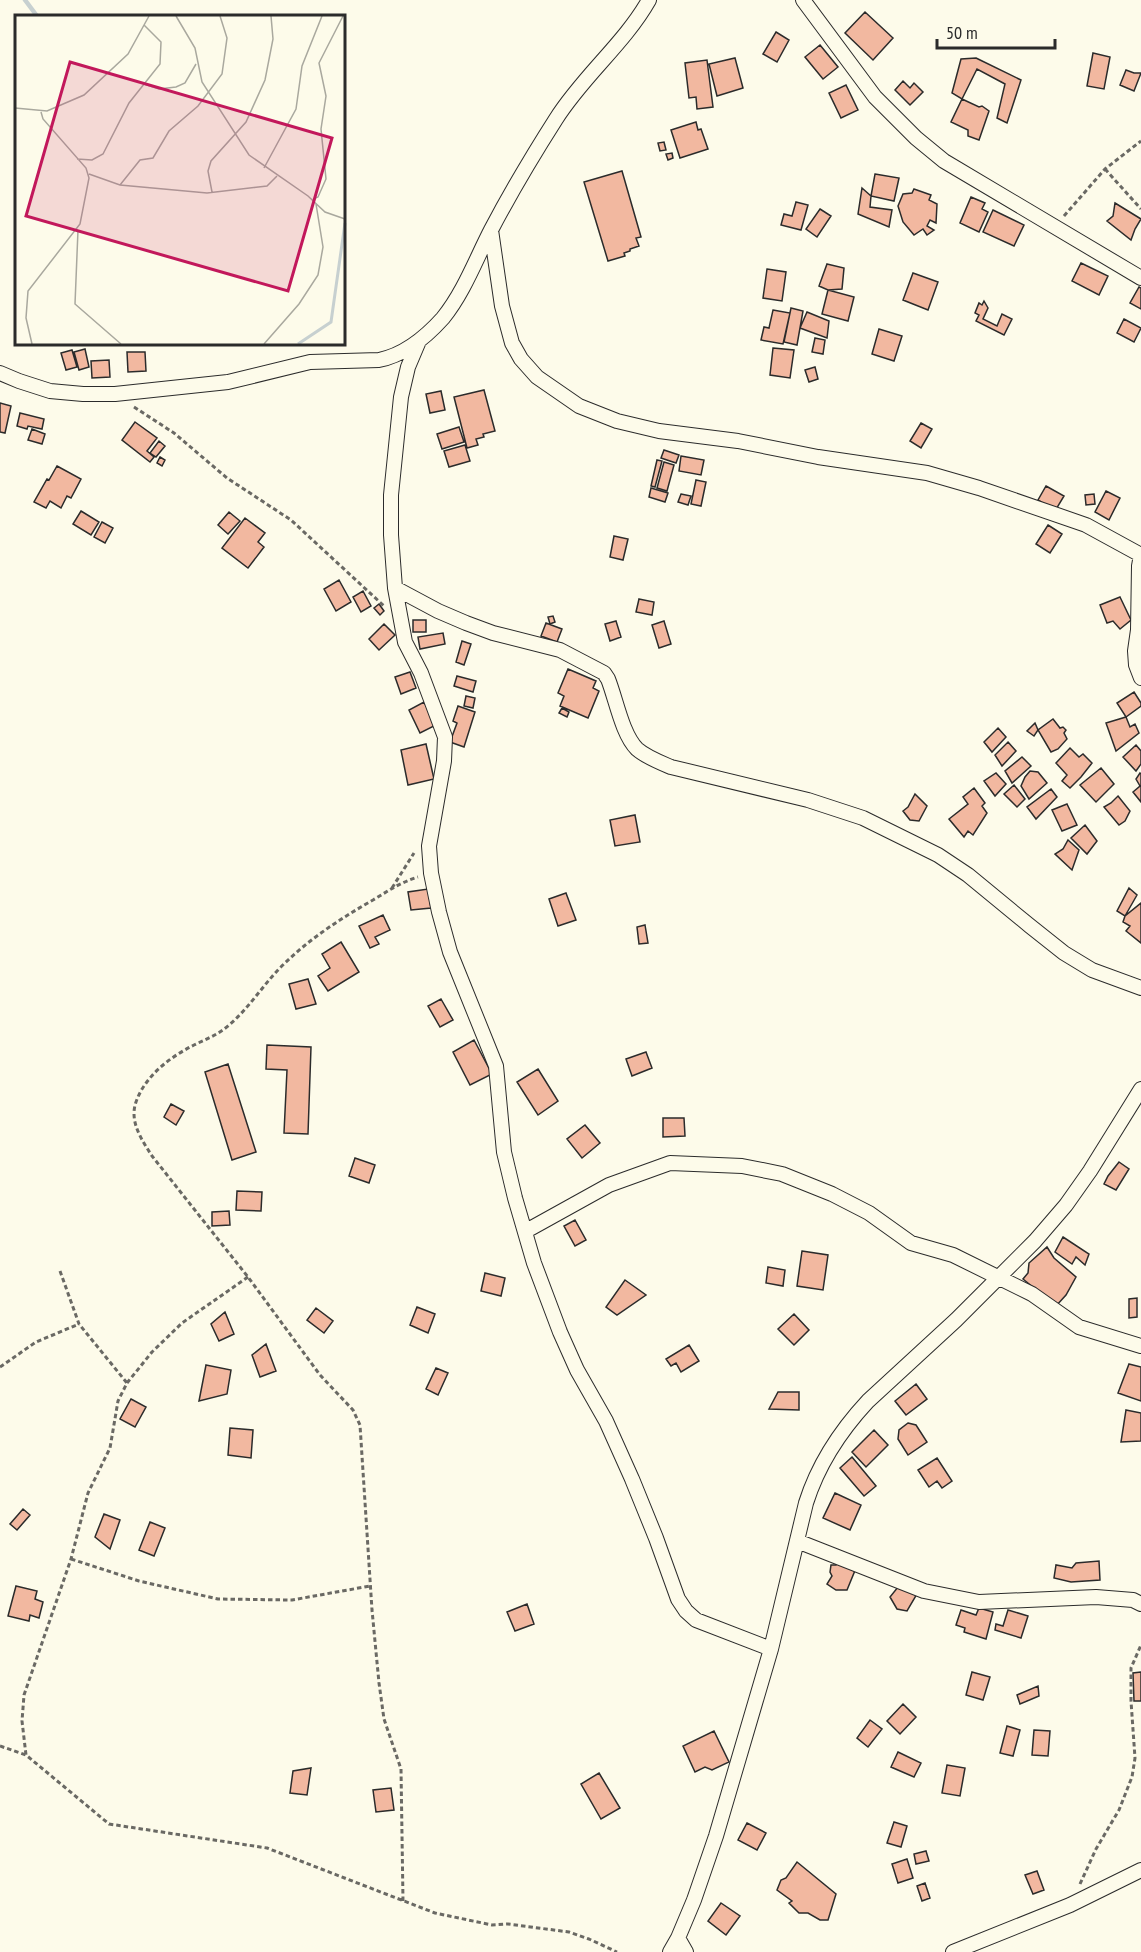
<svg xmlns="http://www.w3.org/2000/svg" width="1141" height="1952" font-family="'PT Sans Narrow',sans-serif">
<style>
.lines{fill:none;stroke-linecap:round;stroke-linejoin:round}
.stream{stroke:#c7d0d0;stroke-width:4.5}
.building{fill:#f2b8a0;stroke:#2b2b2b;stroke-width:1.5}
.street-casing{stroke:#2b2b2b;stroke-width:16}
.path{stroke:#6a6964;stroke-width:3;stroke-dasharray:4.5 3;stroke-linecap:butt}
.street{stroke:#fdfbea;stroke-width:14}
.inset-river{fill:none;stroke:#c7d0d0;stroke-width:3}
.inset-road{fill:none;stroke:#a9a89e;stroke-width:1.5}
.view{fill:#c2185b;fill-opacity:0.15;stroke:#c2185b;stroke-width:3}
.inset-edge{fill:none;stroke:#2b2b2b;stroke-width:3}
</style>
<rect width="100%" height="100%" fill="#fdfbea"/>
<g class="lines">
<path class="stream" d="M25,0l12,16"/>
</g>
<path class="building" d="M865,12l28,26 -20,22 -28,-27z
M776,32l13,8 -12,22 -14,-8z
M820,45l18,22 -15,12 -18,-22z
M1093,53l17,4 -6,32 -17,-3z
M735,58l8,30 -26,8 -8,-32z
M976,58l45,22 -14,43 -10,-5 8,-34 -28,-15 -15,30 -10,-6 9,-34z
M707,60l6,47 -16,2 -1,-12 -7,1 -4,-35z
M1126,70l8,3h7l-7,18 -14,-6z
M903,81l7,7 4,-5 9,9 -13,13 -15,-15z
M846,85l12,25 -17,8 -12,-25z
M962,99l17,8 3,-1 7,5 -10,29 -11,-4v-6l-17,-8z
M696,122l2,8 3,-1 7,20 -28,9 -9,-28z
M664,142l2,8 -6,1 -2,-8z
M672,153l1,5 -5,2 -2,-6z
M622,171l19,66 -5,1 3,8 -9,3v2l-6,2 1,3 -17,5 -24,-79z
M875,174l24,4 -5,23 -23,-5z
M862,188l9,8 -1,11 22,3 -3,17 -31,-13z
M914,189l17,6 -2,5 8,4 -1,19 -6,-3 -3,6 7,4 -7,5 -4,-6 -9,6 -11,-13 -5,-16 5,-12 9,-1z
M971,197l14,6 -3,6 6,3 -9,20 -19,-9z
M796,202l12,3 -7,25 -20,-5 3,-11 8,2z
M1115,203l26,16 -6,10 -4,11 -24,-19 6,-5z
M820,209l11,7 -14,21 -11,-8z
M993,210l31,15 -10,21 -31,-14z
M1081,263l27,13 -9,19 -27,-14z
M827,264l17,4 -2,21 -14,1 -9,-4z
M767,269l19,3 -4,29 -19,-3z
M913,273l25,9 -10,28 -25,-10z
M1139,287l2,1v21l-11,-6z
M828,290l26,7 -6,24 -26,-7z
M984,301l4,7 -5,11 14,7 5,-12 10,5 -8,16 -28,-14 3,-6 -4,-2 4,-10 3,2z
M791,308l12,3 -6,34 -13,-3z
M773,310l17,3 -7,31 -22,-4 3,-13 5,1z
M807,312l22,9 -2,17 -27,-10z
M1124,319l17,9 -7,14 -17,-9z
M879,329l23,7 -8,25 -22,-7z
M815,338l10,2 -2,14 -11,-2z
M773,348l21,2 -4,28 -20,-3z
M85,349l4,18 -10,3 -5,-18z
M72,350l5,17 -11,3 -5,-17z
M127,352h18l1,19 -18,1z
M109,360l1,17 -18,1 -1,-17z
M815,367l3,12 -9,3 -4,-12z
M484,390l11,41 -12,3 1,3 -8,2 2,6 -11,3 -13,-51z
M441,391l4,19 -15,3 -4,-19z
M0,403l11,3 -6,27 -5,-1z
M20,413l24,6 -2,10 -14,-3 -1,3 -10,-3z
M135,422l22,16 -10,13 7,6 -4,5 -28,-22z
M921,423l11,6 -11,19 -11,-7z
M459,427l5,15 -22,7 -5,-15z
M32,429l13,5 -3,10 -14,-4z
M159,441l6,5 -9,11 -6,-4z
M465,445l5,16 -21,6 -5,-16z
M664,450l15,5 -3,8 -15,-5z
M681,456l23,4 -3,15 -22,-4z
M160,457l5,3 -3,6 -5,-3z
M657,460l5,1 -7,26 -4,-1z
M664,462l10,3 -7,26 -10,-3z
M57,466l24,13 -10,19 -4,-2 -6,12 -11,-7 -4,7 -12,-6 13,-23 2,1z
M696,480l10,2 -5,24 -10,-2z
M1046,486l18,10 -9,15 -17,-11z
M651,488l17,5 -3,9 -16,-5z
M1106,491l14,7 -11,22 -14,-8z
M681,494l10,2 -3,9 -10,-3z
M1094,494l1,10 -9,1 -1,-10z
M81,511l18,11 -8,13 -18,-11z
M229,512l11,9 -12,13 -10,-9z
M245,518l20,15 -7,9 6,5 -16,21 -26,-20z
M102,522l11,6 -8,15 -11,-6z
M1048,525l14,9 -12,19 -14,-9z
M614,536l14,3 -5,21 -13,-3z
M339,580l12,22 -15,9 -12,-22z
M363,591l8,15 -10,6 -8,-15z
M1120,597l11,23 -11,9 -7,-8 -6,2 -7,-18z
M639,599l15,3 -2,13 -16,-3z
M379,604l5,7 -4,4 -6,-7z
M553,616l2,6 -5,2 -2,-7z
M413,620h13v12h-13z
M616,621l5,16 -11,4 -5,-17z
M664,621l7,23 -12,4 -7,-23z
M546,623l16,6 -5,13 -16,-6z
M384,624l11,11 -16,15 -10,-11z
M443,633l2,11 -25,5 -2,-12z
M462,641l9,3 -7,21 -8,-3z
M568,669l28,12 -3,7 6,3 -11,27 -28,-12 4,-10 -6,-3z
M410,672l6,16 -15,6 -6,-17z
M457,676l19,5 -3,11 -19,-6z
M1134,692l7,11v3l-15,11 -9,-14z
M466,696l9,2 -2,10 -9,-2z
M424,702l12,23 -16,8 -11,-23z
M458,706l17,6 -11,35 -14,-5 7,-19 -4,-2z
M562,708l7,4 -2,5 -8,-4z
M1126,717l4,10 5,-3 4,9 -23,18 -10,-28z
M1053,719l7,9 3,-1 3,3 -2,3 3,6 -9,10 -7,3 -13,-22z
M1035,723l3,7 -4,6 -7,-5z
M998,728l8,9 -14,15 -8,-10z
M1008,742l8,9 -14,15 -7,-11z
M426,744l8,35 -26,6 -7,-35z
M1136,745l5,6v13l-5,7 -13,-14z
M1070,748l9,9 4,-3 9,9 -11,14 -11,11 -8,-7 5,-6 -11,-12z
M1022,757l9,9 -19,17 -7,-12z
M1101,768l13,16 -18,18 -16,-17z
M1030,771l8,1 9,11 -18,16 -8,-13 4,-9z
M996,773l10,11 -11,12 -11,-15z
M1140,773l1,1v28l-8,-10 7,-6 -4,-7z
M1014,785l11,14 -8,8 -13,-13z
M974,788l11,15 -3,3 5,7 -14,22 -5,-4 -4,6 -15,-18 19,-15 -5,-7z
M1051,789l6,8 -21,22 -9,-12z
M915,794l12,12 -8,15 -9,-1 -7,-9 5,-4z
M1118,796l12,15 -5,10 -6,4 -15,-18 7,-4z
M1067,804l10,21 -15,6 -10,-21z
M635,815l5,27 -25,4 -5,-26z
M1085,825l12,16 -10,13 -16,-16z
M1068,840l11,10 -7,20 -17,-16 8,-5z
M1129,888l8,7 -12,21 -8,-5z
M428,889l3,19 -20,2 -3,-18z
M566,893l10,27 -18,6 -9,-27z
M1141,903v40l-15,-12 4,-5 -7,-4 2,-6z
M383,915l7,15 -15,7 4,7 -9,4 -11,-22z
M645,925l3,18 -9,1 -2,-17z
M341,942l18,30 -31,19 -10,-15 12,-8 -8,-14z
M308,979l8,25 -20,5 -7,-25z
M441,999l12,21 -13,7 -12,-21z
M474,1040l18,34 -22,11 -17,-33z
M267,1045l44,2 -3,87 -24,-1 3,-63 -21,-1z
M646,1052l6,16 -20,8 -6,-17z
M228,1064l28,88 -24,8 -27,-88z
M538,1069l20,32 -20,14 -21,-33z
M171,1104l13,7 -8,14 -12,-8z
M663,1118h21l1,18 -22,1z
M585,1125l15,18 -18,15 -15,-19z
M355,1158l20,7 -6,18 -20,-7z
M1119,1162l10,7 -13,21 -12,-6 4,-8z
M237,1191l25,1 -1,19 -25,-1z
M229,1211l1,14 -18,1v-14z
M575,1220l11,20 -11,6 -11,-20z
M1063,1237l26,17 -4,11 -9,-8 -4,7 -17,-12z
M1047,1247l7,11 22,19 -10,18 -10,11 -33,-27 5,-6 1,-10z
M802,1251l26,4 -5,35 -26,-4z
M768,1267l17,3 -2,16 -17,-3z
M485,1273l20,5 -4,18 -20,-5z
M625,1280l21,15 -29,20 -11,-8z
M1137,1298v19l-8,1v-19z
M417,1307l18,7 -7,19 -18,-8z
M316,1308l17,13 -9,12 -17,-13z
M225,1312l9,22 -15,7 -8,-17z
M794,1314l15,16 -15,15 -16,-16z
M266,1344l10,27 -16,6 -8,-22z
M689,1345l10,16 -18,11 -5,-9 -5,3 -5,-7z
M1129,1364l12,3v34l-23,-8z
M206,1365l25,5 -4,24 -28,7z
M436,1368l12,5 -10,22 -12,-6z
M916,1384l11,15 -21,16 -11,-14z
M778,1392h21v18l-30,-1z
M131,1399l15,8 -11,20 -15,-8z
M1126,1410l15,3v28l-20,1z
M908,1423l8,2 11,17 -19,13 -10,-16 1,-9z
M230,1428l23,2 -2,28 -23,-3z
M874,1430l14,15 -22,22 -14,-15z
M852,1457l24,29 -12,10 -24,-28z
M937,1458l15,23 -10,7 -5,-7 -8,6 -11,-17z
M835,1493l26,12 -11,25 -27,-12z
M23,1509l7,6 -13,15 -7,-6z
M104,1514l16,6 -10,29 -15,-12z
M150,1522l15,6 -11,28 -15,-6z
M840,1560l16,8 -9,22h-11l-9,-6 5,-8 -2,-4 1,-7h5z
M1099,1561l1,19 -29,2 -17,-4 2,-13 16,3 4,-5z
M902,1582l15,12 -10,17 -10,-2 -7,-12z
M16,1586l21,5 -2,8 8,3 -4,16 -9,-3 -1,6 -21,-5z
M527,1604l7,20 -19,7 -8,-19z
M979,1608l14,4 -7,27 -22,-7 1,-4 -9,-3 5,-15 15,5z
M1008,1610l20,6 -7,22 -26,-8 1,-6 7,2z
M972,1672l18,5 -7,23 -17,-5z
M1141,1672v29h-7l-1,-28z
M1038,1686l1,10 -19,8 -3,-9z
M903,1704l13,13 -16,17 -13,-13z
M870,1720l12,9 -14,18 -11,-9z
M1007,1726l13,4 -7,26 -13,-3z
M1034,1730l16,1 -2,25 -16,-1z
M714,1731l15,31 -17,8 -7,-3 -10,5 -12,-26z
M898,1752l23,11 -7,14 -23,-10z
M947,1765l18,3 -5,28 -18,-3z
M311,1768l-4,27 -17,-2 3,-22z
M599,1773l21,35 -19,11 -20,-35z
M391,1788l3,22 -18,2 -3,-22z
M894,1822l13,4 -6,21 -14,-4z
M747,1823l19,10 -9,17 -19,-10z
M926,1851l3,10 -13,3 -2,-10z
M907,1859l6,19 -15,5 -6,-19z
M797,1862l39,32 -8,26h-8l-12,-7h-9l-10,-10 3,-2 -15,-11 4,-10 5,-2z
M1037,1871l7,19 -11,4 -8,-19z
M925,1883l5,15 -8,3 -5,-15z
M721,1903l19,13 -14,19 -18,-14z"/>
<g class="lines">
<defs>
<path id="street" d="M803,0l72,97 41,41 28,23 197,117
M491,230l11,76 10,37 9,16 16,18 42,29 38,15 42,10 79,10 80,16 109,16 52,15 107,37 55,30
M419,341l-11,26 -7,30 -10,98v40l4,53 10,54 16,31 24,64 -1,24 -15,85 2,27 8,39 11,40 46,114 8,86 11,46 19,65 26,69 17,38 29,51 26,58 24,59 22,61 8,12 10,9 75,29
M0,373l19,8 31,10 33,3h32l113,-12 82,-20 69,-2c25,-5 47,-23 64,-42 21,-26 33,-59 48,-88 20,-38 42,-75 65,-111 27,-43 68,-75 93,-119
M1141,555l-2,11 -1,64 -3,21 1,14 5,13
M395,588l43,23 28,12 27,10 67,17 44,23 4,6c8,20 14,55 29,70 9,8 22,13 34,18l137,33 55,18 75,37 30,20 62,51 34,27 28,17 49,18
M526,1231l83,-46 61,-22 72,3 40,8 50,20 37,19 42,30 42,12 79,39 47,33 62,19
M797,1541l127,50 55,11 117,-5 37,3 8,4
M678,1938l8,14
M670,1952l8,-14 16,-38 22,-64 55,-187 35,-146c12,-38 35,-73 62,-102l88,-81 79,-79 31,-36 24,-34 51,-82
M953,1952l117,-47 71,-35"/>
</defs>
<use href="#street" class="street-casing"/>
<path class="path" d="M1105,169l36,40
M1064,216l41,-47 36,-28
M134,407l40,26 53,45 64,42 93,86
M392,888l22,-35
M60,1271l19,53 48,59
M248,1277l-66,46 -30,29 -25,31 -9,18 -8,47 -22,45 -17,66 -47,136 -2,26 4,34 83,69 158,24 168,65 57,12 16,-1 61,8 20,7 28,13
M0,1367l36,-25 43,-18
M71,1559l68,22 79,18 74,1 78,-14
M0,1746l26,9
M1080,1884l16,-35 23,-39 13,-33 3,-19 -4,-57v-33l10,-23
M403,1901l-2,-132 -17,-50 -5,-36 -7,-73 -12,-185 -7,-15 -33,-35 -72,-98 -96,-121c-10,-16 -23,-34 -16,-54 9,-26 34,-45 58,-57 12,-6 24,-10 35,-20 19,-16 32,-37 49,-55 28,-29 60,-50 95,-70 15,-9 28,-18 45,-23"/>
<use href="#street" class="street"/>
</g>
<g transform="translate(15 15)">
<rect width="330" height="330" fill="#fdfbea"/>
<path class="inset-river" d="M283,329l33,-22 14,-99"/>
<path class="inset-road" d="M161,1l19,32 7,34 47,73 59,41 17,16 20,7M129,69l15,5 17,-2 9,-4 11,-19M0,93l32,3 37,-16 44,-41 21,-38M62,144l15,1 11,-6 26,-51 31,-39 1,-22 -17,-17M249,153l32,-59 6,-43 20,-50M74,159l31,11 87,8 60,-7 10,-10M105,170l20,-25 13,-2 16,-27 29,-25 24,-32 5,-36 -7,-22M197,177l-4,-21 3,-10 35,-39 19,-42 8,-41 -2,-23M298,184l5,-2 8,-18 -5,-50 5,-33 -7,-33 24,-47M63,215l-3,74 46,40M17,329l-6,-26 2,-27 52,-67 9,-46 -3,-10 -43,-49 -2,-7M249,329l35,-40 19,-29 5,-28 -7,-43"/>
<path class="view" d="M55,47l262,76 -44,153 -262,-75z"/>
<rect width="330" height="330" class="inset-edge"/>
</g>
<path d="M937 39v9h118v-9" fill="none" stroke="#2b2b2b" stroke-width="3"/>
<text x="946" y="39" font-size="18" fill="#2b2b2b" stroke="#fdfbea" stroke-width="4.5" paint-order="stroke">50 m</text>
</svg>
